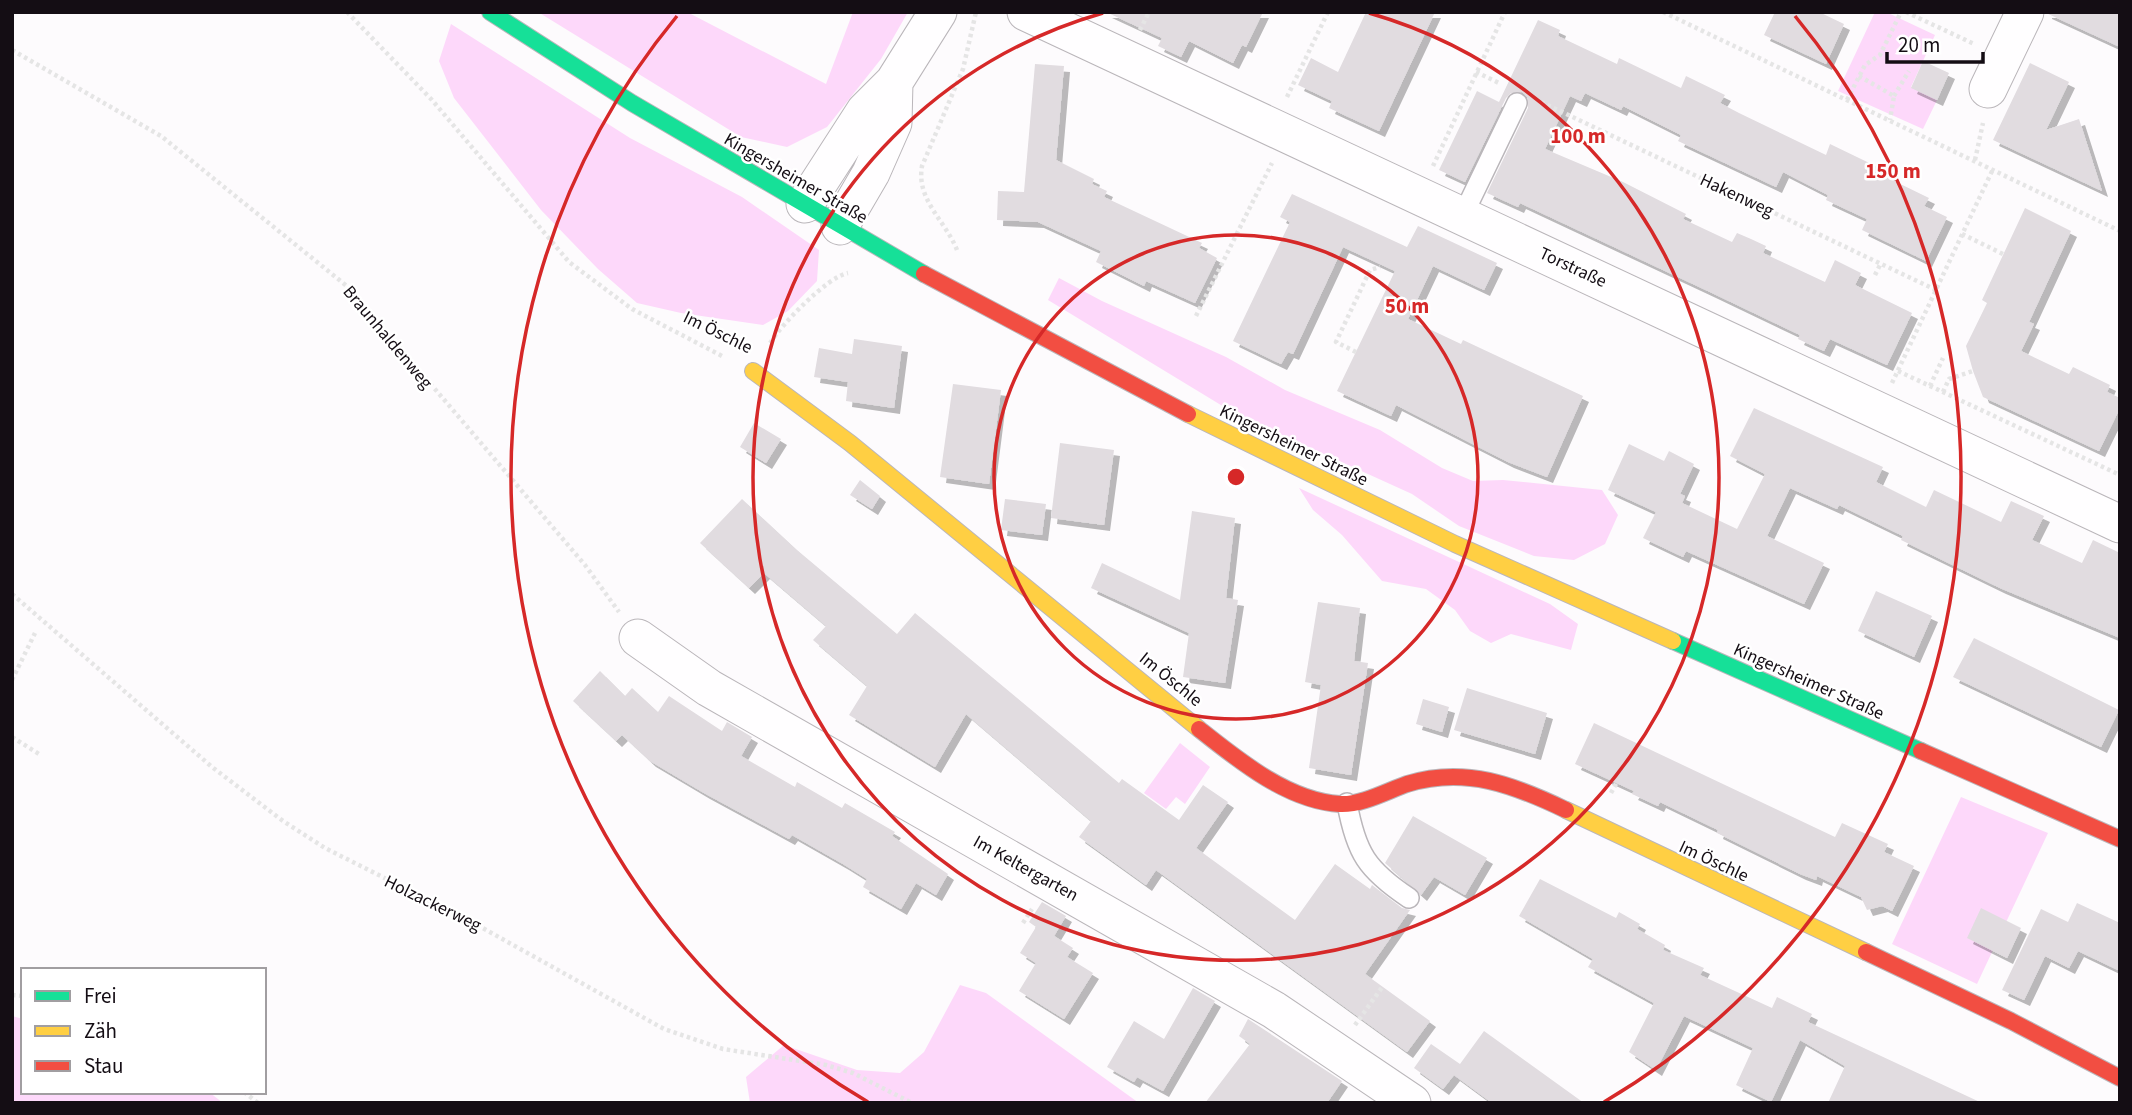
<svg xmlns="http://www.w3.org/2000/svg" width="2132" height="1115" font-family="'Source Sans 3',sans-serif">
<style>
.green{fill:#fdd8fa}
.building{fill:#e1dce0;filter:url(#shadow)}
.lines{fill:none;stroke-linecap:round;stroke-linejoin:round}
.lane-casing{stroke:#bab6ba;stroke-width:22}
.street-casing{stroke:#bab6ba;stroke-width:39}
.fast-casing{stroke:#bab6ba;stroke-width:18}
.slow-casing{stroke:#bab6ba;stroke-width:18}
.jam-casing{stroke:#bab6ba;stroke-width:18}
.path{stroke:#e5e5e5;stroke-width:4.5;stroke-dasharray:3.5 3.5;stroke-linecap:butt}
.lane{stroke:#fffeff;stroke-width:19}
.street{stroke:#fffeff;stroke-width:37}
.fast{stroke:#16e098;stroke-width:16}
.slow{stroke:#ffcf43;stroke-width:16}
.jam{stroke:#f24e42;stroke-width:16}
.ring{fill:none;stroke:#d62828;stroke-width:3.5}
.labels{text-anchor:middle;stroke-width:5;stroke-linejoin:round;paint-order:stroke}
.street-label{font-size:18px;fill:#140d14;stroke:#fff}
.centre{fill:#d62828;stroke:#fff;stroke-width:3.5}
.ring-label{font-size:21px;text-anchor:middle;font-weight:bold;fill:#d62828;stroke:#fff;stroke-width:5;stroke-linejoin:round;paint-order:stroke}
</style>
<defs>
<filter id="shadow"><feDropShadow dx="6" dy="6" stdDeviation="0" flood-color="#0004"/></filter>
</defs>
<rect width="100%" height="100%" fill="#fdfbfd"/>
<path class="green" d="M538,12h149l139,72 27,-72h55l-27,47 -54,68 -40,20 -46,-10z
M1875,12h11l49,23 -24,52 26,13 -14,29 -85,-38z
M451,24l179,114 112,59 77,53 -2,31 -29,30 -25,14 -82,-12 -44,-10 -39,-34 -57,-59 -87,-112 -15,-37z
M1059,278l43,23 124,56 59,33 95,40 62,38 31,13 30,-1 99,10 16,25 -13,29 -31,16 -40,-4 -75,-30 -47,-32 -178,-81 -186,-113z
M1299,488l251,116 28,20 -7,26 -60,-16 -20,9 -21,-12 -15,-21 -29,-21 -44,-8 -40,-46 -29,-25z
M1180,743l30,24 -25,37 -9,-7 -10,12 -22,-16z
M1961,797l87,36 -71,151 -85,-40z
M960,985l26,8 153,110h-389l-4,-26 38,-32 73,25 43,3 24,-21z
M12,1016l11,3v73h186l14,11h-211z"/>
<path class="building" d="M1106,12h157l-17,35 -4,-2 -9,18 -44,-22 -8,16 -23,-11 4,-8z
M1366,12h69l-56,119 -50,-23 3,-7 -34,-16 13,-27 27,14z
M1775,12h44l25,12 -18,40 -62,-29z
M2046,12h74v35l-74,-34z
M1538,20l22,10 -2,6 59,28 2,-6 62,30 5,-12 39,19 -5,8 19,10 87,42 4,-11 60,29 -2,5 41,20 -5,8 23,11 -21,44 -64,-31 5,-11 -41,-19 2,-5 -45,-23 -7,15 -98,-46 3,-6 -58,-29 -2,4 -36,-17 -4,8 -11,-5 -25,53 78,33 63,32 -3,5 49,23 5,-9 14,6 15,7 -3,7 62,29 10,-22 26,13 -6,12 57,28 -25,52 -57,-26 -6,12 -26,-12 2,-4 -90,-43 -190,-89 -2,4 -31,-14 41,-85 -1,-11 -5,-5 -11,1 -5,5 -41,84 -26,-12 38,-79 22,11z
M1923,61l26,12 -12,27 -26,-12z
M2030,63l39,19 -23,48 33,-11 23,72 -109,-51z
M1035,64l29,2 -8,94 38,19 -2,5 15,7 -3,6 98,46 -3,5 18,10 -22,45 -49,-22 -2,5 -48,-24 5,-11 -63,-29 -41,-2 1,-29 26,1z
M1292,194l115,53 11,-21 79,37 -13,27 -51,-24 -25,53 53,25 2,-4 120,56 -36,81 -39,-15 -112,-57 -5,11 -54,-25 58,-120 -52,-24 -50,107 -5,-2 -7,12 -48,-23 57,-119 -10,-5z
M2025,208l46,23 -42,91 5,2 -13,27 48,23 4,-7 37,18 -3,7 13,6v10l-21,43 -116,-54 -10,-26 -7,-25 21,-43 -5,-3z
M854,339l48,7 -8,62 -48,-7 2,-19 -34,-5 5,-29 33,6z
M953,384l48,6 -12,94 -49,-7z
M1754,408l129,59 -7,15 50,25 8,-17 67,32 10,-21 33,15 -12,24 50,23 11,-23 27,13v85l-120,-50 -99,-48 2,-4 -64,-31 -2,4 -47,-21 -23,48 57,27 -20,41 -118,-53 -3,6 -40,-19 13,-26 -48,-22 21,-46 35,17 5,-10 25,13 -14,30 5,2 -3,7 55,26 28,-55 -35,-18z
M754,423l27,16 -15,24 -26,-16z
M1060,443l54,7 -10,75 -53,-7z
M860,480l20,16 -8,13 -22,-14z
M742,499l55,51 100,84 18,-21 204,170 3,-4 57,41 24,-35 25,17 -32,46 99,72 40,-56 35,25 2,-4 30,23 8,2 -45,64 65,47 -23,31 -251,-182 -10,15 -67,-48 12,-16 -125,-107 -31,53 -86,-52 18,-29 -54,-46 13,-14 -62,-53 -15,15 -49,-45z
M1005,499l41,5 -4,31 -41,-5z
M1192,511l43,7 -9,80 12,2 -13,83 -42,-6 6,-44 -98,-45 11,-25 78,37z
M1876,591l56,25 -18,41 -56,-26z
M1318,602l42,6 -6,53 14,2 -17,112 -42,-7 12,-83 -16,-3z
M1974,638l145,72 -18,37 -148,-70z
M600,671l25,25 7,-8 26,24 11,-16 53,35 5,-9 25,15 -11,19 54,31 2,-5 45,26 3,-5 50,29 -3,4 56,38 -12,21 -20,-12 -15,26 -38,-22 4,-8 -24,-15 -51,-29 -3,4 -85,-46 -54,-32 -28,-26 -6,6 -43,-40z
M1467,688l80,25 -12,41 -81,-24z
M1423,699l26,8 -7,25 -26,-8z
M1594,723l241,114 7,-14 46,21 -4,8 30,14 -22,45 -10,-5 -15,4 -6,-13 -44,-21 -1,4 -16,-6 -83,-41 1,-3 -58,-28 -2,4 -26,-12 2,-3 -59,-27z
M1413,816l74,42 -22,37 -31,-18 -13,18 -36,-32z
M1540,879l76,39 3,-6 21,12 -3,5 28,16 -2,5 41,18 -4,7 72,33 5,-11 35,17 -4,8 174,81h-154l17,-37 -45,-26 -29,62 -35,-17 17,-37 -69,-32 -28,54 -27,-18 25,-49 -66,-36 5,-8 -74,-43z
M1042,902l24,14 -12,20 19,12 -6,9 26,16 -29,46 -45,-28 17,-28 -16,-10 16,-26 -7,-5z
M2077,903l43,20v48l-42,-20 -9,17 -24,-12 -21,44 -22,-10 39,-81 27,13z
M1981,908l40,20 -14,30 -40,-20z
M1193,988l22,13 -52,90 -26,-14 -3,5 -27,-15 27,-46 30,18z
M1248,1019l94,62 -15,22h-122l45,-59 -11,-8z
M1484,1031l100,72h-92l-38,-28 -11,14 -29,-21 17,-24 29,20z"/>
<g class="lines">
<defs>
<path id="lane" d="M1463,215l54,-112
M1347,803c9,50 20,67 62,95"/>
<path id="street" d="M1026,12l1094,512
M1988,89l37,-77
M805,204l60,-93 29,-29 44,-70
M840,226l31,-53 22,-50 1,-41
M638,638l71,50 565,322 138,93"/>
<path id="fast" d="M490,12l142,91 292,171
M1673,641l248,110"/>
<path id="slow" d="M753,371l97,72 349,286
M1188,414l267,130 218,97
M1566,810l300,142"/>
<path id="jam" d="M924,274l264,140
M1199,729c39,31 89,72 141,75 22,1 47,-13 67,-20 58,-18 107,1 159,26
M1921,751l199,88
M1866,952l145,69 109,57"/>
</defs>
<use href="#lane" class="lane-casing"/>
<use href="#street" class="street-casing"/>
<use href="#fast" class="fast-casing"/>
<use href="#slow" class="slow-casing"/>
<use href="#jam" class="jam-casing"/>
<path class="path" d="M347,12l85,88 137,162 63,47 92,48
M1663,12l457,219
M1906,12l68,32
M1140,30l9,-18
M12,50l149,86 187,151 237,278 34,47
M1476,72l25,12
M1859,76l35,20 -4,24
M1894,96l15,-25
M1287,97l41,-85
M1847,100l18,-35 15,-10 21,-43
M1541,102l395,188
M1975,160l8,-37
M1433,166l72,-154
M1962,234l41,20
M957,250c-12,-30 -41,-50 -35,-84l41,-97 13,-57
M1875,275l6,-12
M1196,316l76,-153
M770,343c12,-19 57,-66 78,-70
M1356,352l-20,-10 34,-72 10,-3
M1898,371l222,104
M1892,383l101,-214
M1930,386l13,-28
M1943,392l6,-13 24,-8
M12,594l200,173 71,54 42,27 145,73 194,108 59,20 103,16 27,8 59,30
M12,680l23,-47
M12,737l27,17
M1611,793l6,-11
M1023,923l9,-14
M12,995l11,1
M1355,1025l28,-39
M244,1092l14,11"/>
<use href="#lane" class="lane"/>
<use href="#street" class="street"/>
<use href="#fast" class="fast"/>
<use href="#slow" class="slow"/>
<use href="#jam" class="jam"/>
</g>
<g class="ring">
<circle cx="1236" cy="477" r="242"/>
<path d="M1369 13A483 483 0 1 1 1103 13"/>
<path d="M868 1102A725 725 0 0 1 677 16M1795 16A725 725 0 0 1 1604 1102"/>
</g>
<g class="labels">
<g class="street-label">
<text transform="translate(796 178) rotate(30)" y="6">Kingersheimer Straße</text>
<text transform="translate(1737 195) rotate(25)" y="6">Hakenweg</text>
<text transform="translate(1573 267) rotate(25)" y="6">Torstraße</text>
<text transform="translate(718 332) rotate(26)" y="6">Im Öschle</text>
<text transform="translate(388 337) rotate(50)" y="6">Braunhaldenweg</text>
<text transform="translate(1294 445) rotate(26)" y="6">Kingersheimer Straße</text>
<text transform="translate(1171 679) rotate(39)" y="6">Im Öschle</text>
<text transform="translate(1809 681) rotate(24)" y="6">Kingersheimer Straße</text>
<text transform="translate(1714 861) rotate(25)" y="6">Im Öschle</text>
<text transform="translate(1026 868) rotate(29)" y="6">Im Keltergarten</text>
<text transform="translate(433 903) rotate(26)" y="6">Holzackerweg</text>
</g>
</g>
<circle cx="1236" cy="477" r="10" class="centre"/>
<g class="ring-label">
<text x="1578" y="143">100 m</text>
<text x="1893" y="178">150 m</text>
<text x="1407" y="313">50 m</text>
</g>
<rect width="2132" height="1115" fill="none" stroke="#140d14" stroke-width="28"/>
<rect x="21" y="968" width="245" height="126" fill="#ffffff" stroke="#a19ea1" stroke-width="2"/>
<rect x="35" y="991" width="35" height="10" fill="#16e098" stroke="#a19ea1" stroke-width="2"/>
<text x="84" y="1003" font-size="21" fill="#140d14">Frei</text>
<rect x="35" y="1026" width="35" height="10" fill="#ffcf43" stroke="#a19ea1" stroke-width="2"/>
<text x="84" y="1038" font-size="21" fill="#140d14">Zäh</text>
<rect x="35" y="1061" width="35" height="10" fill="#f24e42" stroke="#a19ea1" stroke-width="2"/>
<text x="84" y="1073" font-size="21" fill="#140d14">Stau</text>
<path d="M1887 52v10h96v-10" fill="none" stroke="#140d14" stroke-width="3.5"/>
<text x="1898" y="52" font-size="21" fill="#140d14" stroke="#ffffff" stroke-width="5" paint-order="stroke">20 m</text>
</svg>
